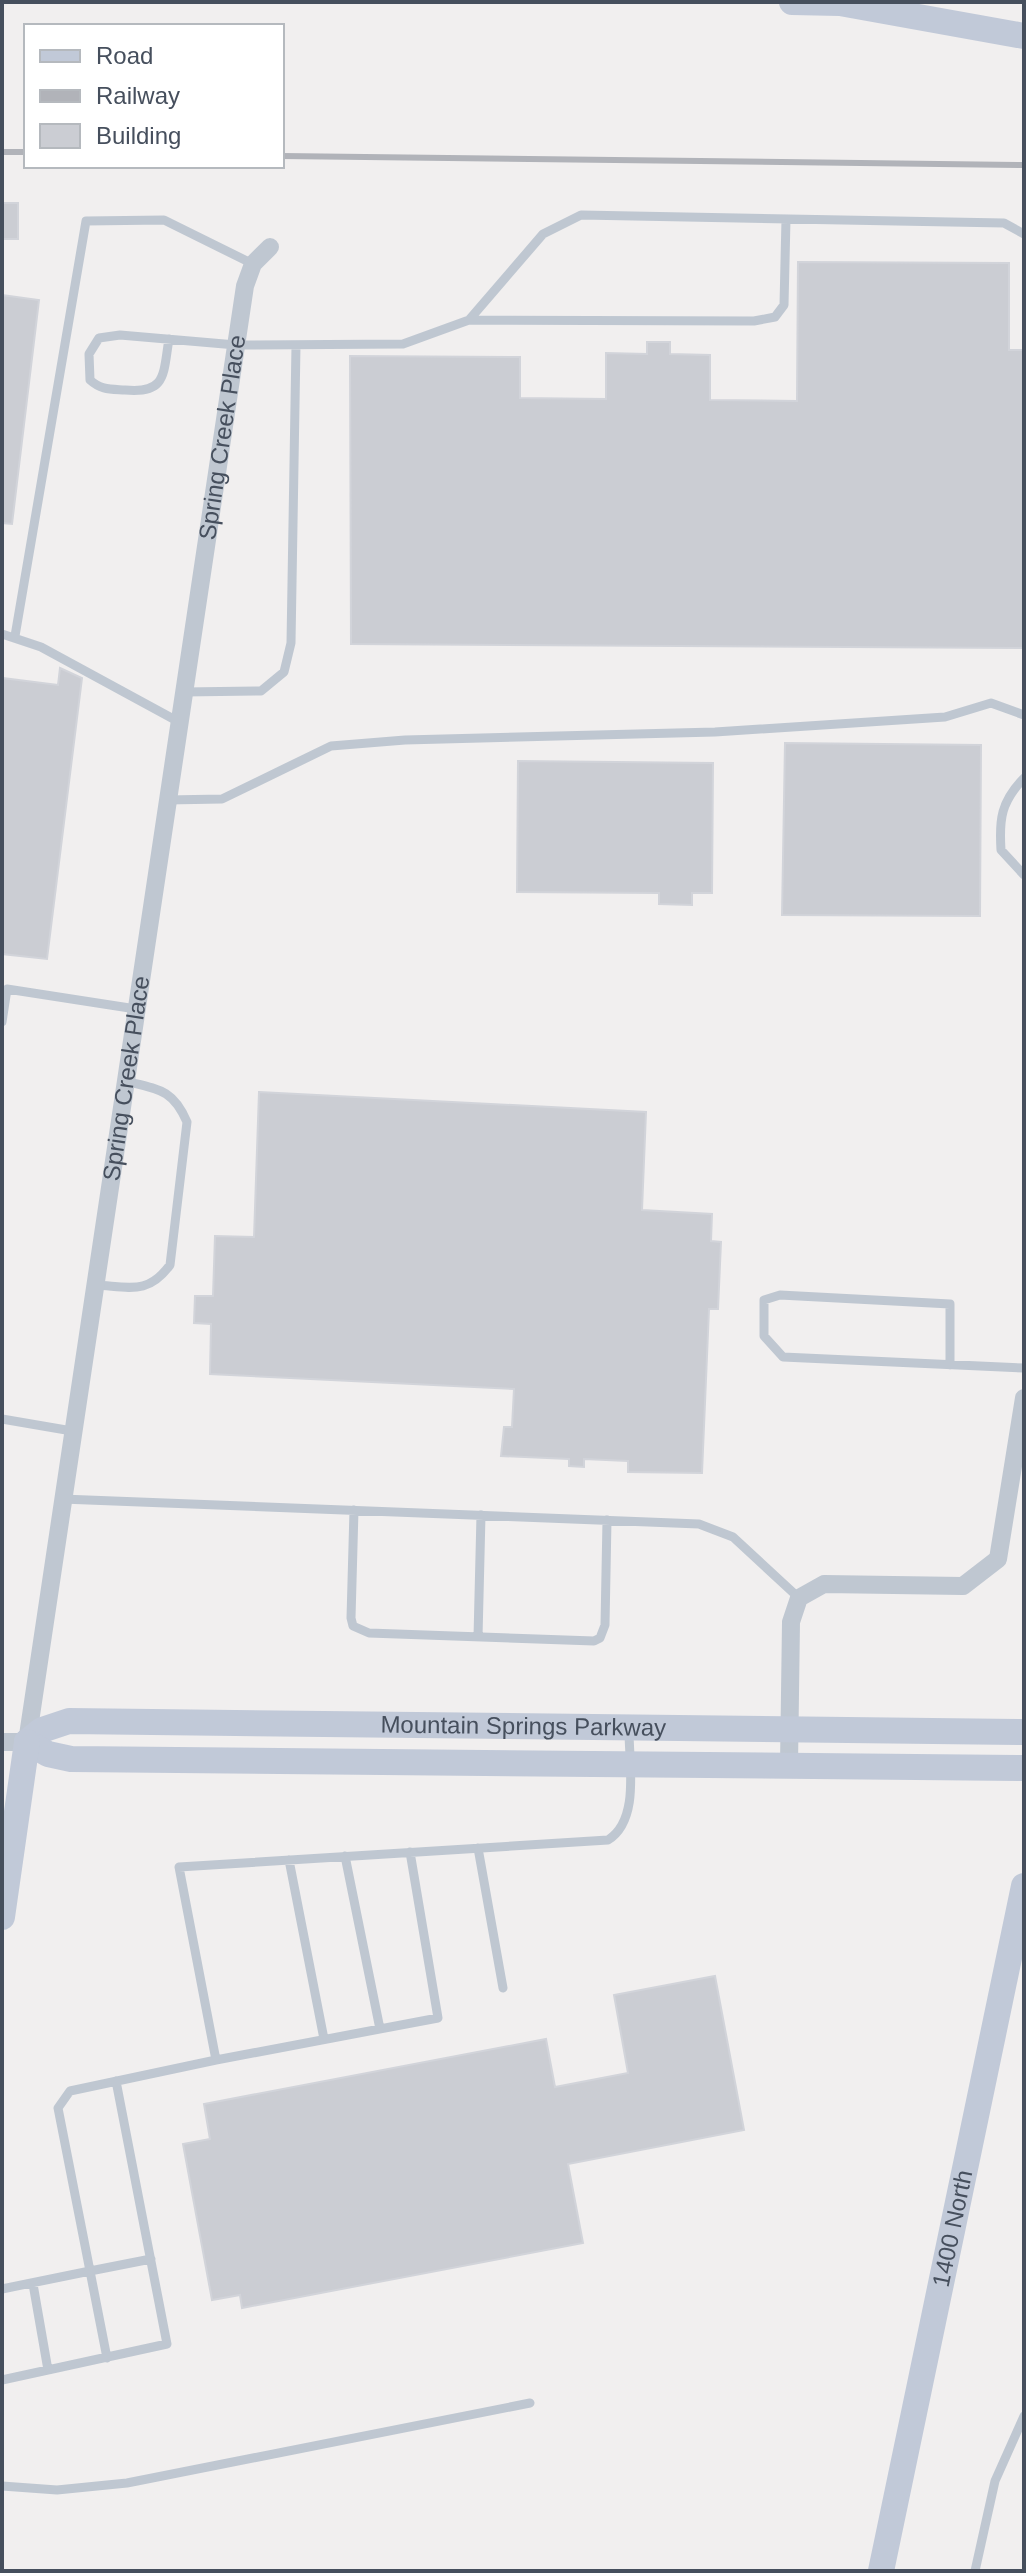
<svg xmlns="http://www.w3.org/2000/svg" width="1026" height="2573" font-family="Helvetica,sans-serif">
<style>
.building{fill:#cbcdd3;stroke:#d2d4da;stroke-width:2}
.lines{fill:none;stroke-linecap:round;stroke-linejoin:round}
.lane{stroke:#bfc7d1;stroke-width:9}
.street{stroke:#bfc7d1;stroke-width:18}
.secondary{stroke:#c1c9d8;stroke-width:26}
.rail{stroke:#b1b3b9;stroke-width:6}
.labels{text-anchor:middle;stroke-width:8;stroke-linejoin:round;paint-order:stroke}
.street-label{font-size:24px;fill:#464f5d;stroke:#fff}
</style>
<rect width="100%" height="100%" fill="#f1efef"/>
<path class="building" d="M2,203h16v36h-16z
M798,262l211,1v87h15v298l-673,-4 -1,-288 170,1v41l86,1v-46l41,1v-12h23v12l40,1v45l87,1z
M2,295l37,5 -27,224 -10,-1z
M60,668l22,10 -35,281 -45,-5v-276l56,7z
M785,743l196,2 -1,171 -198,-1z
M518,761l195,2 -1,130h-20v12l-33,-1v-11l-142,-1z
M259,1092l387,20 -4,98 70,4 -1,27 10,1 -3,67h-9l-7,164 -74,-1v-11l-44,-2v8l-15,-1v-7l-68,-3 3,-29h8l2,-38 -304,-15 1,-50 -17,-1 1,-27h18l2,-60 39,1z
M715,1976l29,154 -176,34 15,79 -341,65 -2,-13 -28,5 -29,-156 27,-5 -6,-35 342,-65 9,48 73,-14 -14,-78z"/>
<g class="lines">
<path class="lane" d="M469,320l285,1 21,-4 9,-12 2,-86
M169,339c-6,35 -2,55 -44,51 -15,-1 -24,0 -35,-10l-1,-26 10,-16 21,-3 116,10 167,-1 66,-24 74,-86 38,-19 423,8 20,11
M2,634l39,13 138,75
M15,636l71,-415 78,-1 89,44
M184,692l77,-1 23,-19 7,-29 5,-298
M1024,778c-23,24 -25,41 -23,72l23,25
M167,800l55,-1 109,-53 74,-6 310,-8 230,-15 46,-14 33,12
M2,1022l5,-33 129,20
M96,1285c34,2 52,10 74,-20l17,-143c-14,-33 -29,-33 -62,-41
M950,1365v-61l-170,-9 -16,5v36l19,21 241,11
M2,1419l70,12
M62,1499l637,25 34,13 66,61
M354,1510l-3,108 2,8 16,7 225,8 6,-3 5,-13 2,-105
M478,1637l3,-122
M478,1848l25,140
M410,1852l28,166 -222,42 -37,-193c143,-9 286,-18 429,-27 32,-20 21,-76 21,-109
M345,1856l35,173
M289,1860l35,179
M33,2284l15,86
M2,2289l88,-18 -32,-163 12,-17 146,-31
M107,2358l-17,-87 61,-12
M2,2380l165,-36 -51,-263
M2,2486l55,4 70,-7 403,-80
M975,2571l20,-90 29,-65"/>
<g class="street">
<path id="s1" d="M2,1742h25l218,-1456 8,-22 17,-17"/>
<path d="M789,1765l2,-143 8,-24 25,-14 139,2 35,-27 26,-161"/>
</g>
<g class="secondary">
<path d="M792,2l48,1 184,33"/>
<path id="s2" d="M27,1742l15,-12 27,-9 955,11"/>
<path d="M27,1742l21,12 23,5 953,9"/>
<path d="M2,1917l25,-175"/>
<path id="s3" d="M881,2571l143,-685"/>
</g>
<path class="rail" d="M2,152h24
M282,156l742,9"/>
</g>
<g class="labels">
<g class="street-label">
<text dy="8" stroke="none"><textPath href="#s1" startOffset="1344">Spring Creek Place</textPath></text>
<text dy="8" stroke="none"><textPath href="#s1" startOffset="696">Spring Creek Place</textPath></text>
<text dy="8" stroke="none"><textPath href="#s2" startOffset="502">Mountain Springs Parkway</textPath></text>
<text dy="8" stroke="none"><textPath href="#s3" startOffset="350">1400 North</textPath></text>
</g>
</g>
<rect width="1026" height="2573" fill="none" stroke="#464f5d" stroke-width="8"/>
<rect x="24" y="24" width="260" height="144" fill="#ffffff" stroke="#b5b9be" stroke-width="2"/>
<rect x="40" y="50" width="40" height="12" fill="#c1c9d8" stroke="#b5b9be" stroke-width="2"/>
<text x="96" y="64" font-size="24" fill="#464f5d">Road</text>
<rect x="40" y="90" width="40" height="12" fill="#b1b3b9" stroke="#b5b9be" stroke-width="2"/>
<text x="96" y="104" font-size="24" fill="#464f5d">Railway</text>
<rect x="40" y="124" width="40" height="24" fill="#cbcdd3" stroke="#b5b9be" stroke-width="2"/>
<text x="96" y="144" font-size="24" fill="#464f5d">Building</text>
</svg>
